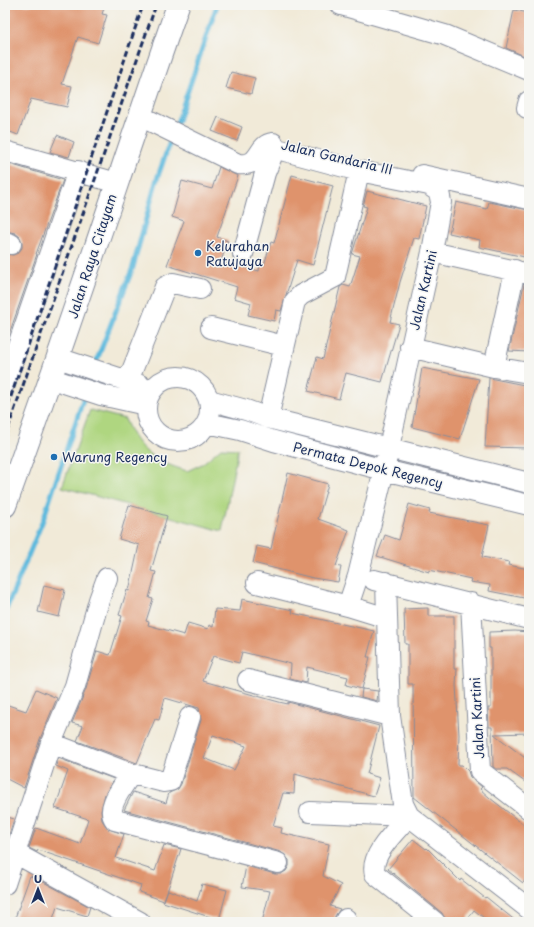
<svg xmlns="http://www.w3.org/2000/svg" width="534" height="927" font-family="'Playpen Sans',sans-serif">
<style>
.green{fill:#afd680;stroke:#65826f}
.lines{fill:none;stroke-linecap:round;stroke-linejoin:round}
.stream{stroke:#5fbadd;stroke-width:5}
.building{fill:#df936c;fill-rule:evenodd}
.minor-casing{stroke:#868c9b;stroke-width:22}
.primary-casing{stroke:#868c9b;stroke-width:24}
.minor{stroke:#fff;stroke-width:20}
.primary{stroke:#fff;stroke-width:22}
.rail{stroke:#1b2f5e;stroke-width:3;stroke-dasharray:6 3;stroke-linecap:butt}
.poi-dot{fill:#1f6fb2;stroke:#f6f6f2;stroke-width:1.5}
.labels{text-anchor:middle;stroke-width:3;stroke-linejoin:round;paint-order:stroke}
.street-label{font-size:13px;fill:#1b2f5e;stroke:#f6f6f2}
.poi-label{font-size:13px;fill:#1b2f5e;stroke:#f6f6f2;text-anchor:start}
</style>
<rect width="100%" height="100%" fill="#f6f6f2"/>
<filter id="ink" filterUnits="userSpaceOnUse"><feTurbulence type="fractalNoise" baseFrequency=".025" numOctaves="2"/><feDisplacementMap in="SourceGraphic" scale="8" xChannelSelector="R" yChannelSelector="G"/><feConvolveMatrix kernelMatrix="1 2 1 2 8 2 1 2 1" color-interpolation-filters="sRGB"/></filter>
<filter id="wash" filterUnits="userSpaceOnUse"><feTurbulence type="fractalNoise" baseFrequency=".012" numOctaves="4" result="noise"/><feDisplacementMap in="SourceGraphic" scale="16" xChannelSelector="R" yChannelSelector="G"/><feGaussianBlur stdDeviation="0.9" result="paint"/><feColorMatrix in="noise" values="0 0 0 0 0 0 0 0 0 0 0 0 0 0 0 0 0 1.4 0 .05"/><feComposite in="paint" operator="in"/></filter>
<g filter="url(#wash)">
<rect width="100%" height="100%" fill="#f1ead8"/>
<path class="green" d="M90,410l35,9c13,32 29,42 62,52l15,-7 19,-16 17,1 -16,82 -160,-44z"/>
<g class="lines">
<path class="stream" d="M175,129l42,-124
M95,365l38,-98 23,-85 16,-46
M5,612l38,-92 42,-126"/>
</g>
<g id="blocks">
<path class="building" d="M5,5h100l-3,9 5,1 -9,28 -20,-6 -16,47 10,2 -5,21 -36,-8 -13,36 -13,-5z
M514,10l15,3v45l-23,-10z
M231,72l24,6 -4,16 -25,-6z
M218,117l24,10 -5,14 -25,-10z
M57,135l17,7 -5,15 -19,-5z
M6,163l57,17 -27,74h1l-29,83h-3v-83l8,1 5,-2 4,-5v-6l-2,-5 -5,-4 -10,-2z
M219,167l19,9 -21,61 11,4 -7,20 38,10 1,-7 4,1 7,-23 3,1 18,-68 41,11 -20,79 -16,-5 -16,51 -5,-1 -2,11 -26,-6 3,-12 -17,-5 3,-11 -70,-22 17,-44 -12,-4 10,-36 30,8z
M367,191l59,15 -7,33 -5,-1 -14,44 -10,40 9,2 -17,58 -36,-9 -7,26 -31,-8 9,-34 6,2 17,-72 3,-2 7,2 10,-31 -8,-2 15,-47 -4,-1z
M456,202l31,7 2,-7 40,8v48l-50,-11 1,-7 -31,-7z
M524,285h5v67l-20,-1z
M422,368l57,11 -19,60 -48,-12z
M489,378l40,8v62l-44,-1z
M288,473l40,11 -10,35 31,11 -13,36 5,1 -3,15 -25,-4 -60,-15 4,-17 14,3z
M409,504l21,6 -1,3 60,12 -7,32 27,5 -1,3 21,4v30l-40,-8 1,-6 -20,-3 1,-3 -42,-9v2l-52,-16 8,-21 14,5z
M129,505l38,11 -16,55 5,1 -7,26 4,1 -7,22 3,1 -1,3 36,10 4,-12 20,6 1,-4 4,2 2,-18 25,2 2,-12 51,11 -1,3 82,18 -7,26h3l-8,32 -16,-4 2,-8 -41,-10 -1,16 -16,-4 1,-15 -49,-12 -3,11 -26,-7 -10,25 76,21 9,2v-2l91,24 -12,48 13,4 -6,18 -79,-22 -1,20 -11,-1 -10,33 9,2 -1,5 48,11 -6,32 18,9 -11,21 10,3 -5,7v6h-73l8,-31 -28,-4 4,-21 29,8h6l5,-3 3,-5v-6l-8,-8 -157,-42 9,-18 33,11 3,-10 9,-4 3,-5 20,-64 -2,-12 -34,-10 -6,22 -4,-1 -18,44 -60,-22 6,-15 -11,-3 14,-34 11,-38 13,4 12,-39 -3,-1 8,-25 2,1 10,-46 -20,-6zM213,735l33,11 -12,24 -30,-12z
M44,585l21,5 -6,27 -21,-5z
M428,608v8h26v53h3l-1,16 3,50 -1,30h4l6,6 2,6 12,10 -2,2 10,9 39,31v46l-6,8 -109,-86 -1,-113h-5v-40h-3l-1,-35z
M515,631l14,1v101l-35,1 35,27v24l-22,-16h-11l-3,-2 -1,-40h-3l-1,-19h3v-60h-2v-16z
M36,689l21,9 -17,41 -16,49 -19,-10v-74l21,7z
M362,689l16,2 -1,10 -16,-4z
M58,758l56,21 -9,15 -4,17 1,9 6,9 16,5 -8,24 39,13 9,-26 17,4 -17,52 -25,-9 2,-7 -103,-35 -1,2 -8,-4 7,-20 44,16 8,-25 -33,-11 13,-37 -12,-5z
M5,816l9,3 -6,19h-3z
M413,839l13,10 1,-1 33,33 1,-2 24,19 1,-1 31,25h-28l-15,-12 -9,12h-19l-4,-9 -54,-44z
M30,876l6,2 54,29 -3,9 -30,-9 -5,15h-27l-10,-4z
M202,884l25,6 -8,30 -56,-18 5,-12 29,11z"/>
</g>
</g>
<g filter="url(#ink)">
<use href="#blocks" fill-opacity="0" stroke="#868c9b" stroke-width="1"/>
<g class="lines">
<defs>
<path id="minor" d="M341,5l104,30 84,35
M527,108l2,-7
M140,116l98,48c24,3 18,-19 35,-21
M5,151l112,32
M422,175l107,24
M5,242l6,2
M432,252l97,22
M243,254l22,-81 9,-22 7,-1 78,21 70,14 10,7 2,10 -9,50 -48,218 -26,106 -10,30 -91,-23
M211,328l73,18
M410,347l84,20 21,-97
M58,358l82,27
M494,367l35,6
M146 409a32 32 0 1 1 64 0a32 32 0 1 1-64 0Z
M52,379l49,16 45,10
M128,381l37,-94 8,-4 27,6
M5,383l73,-212
M209,400l37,10 22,8 261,65
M268,418l27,-117 6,-6 34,-18 24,-106
M207,423l33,7 34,11 110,29 145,35
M374,580l155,39
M386,582l4,134 13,88 6,12 120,93
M471,603l9,168 49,38
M348,606l39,12
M248,680l142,36
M51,743l78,30v4c-7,11 -24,31 -14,43l163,43
M129,773l35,9 6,-1 20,-64
M310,812l99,4
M409,816c-12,14 -40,39 -34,58l60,48
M5,849l10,4 125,69
M5,884l46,-141 24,-57 24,-86 8,-22
M346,919l1,3"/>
<path id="primary" d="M5,506c61,-166 115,-334 173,-501"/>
</defs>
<use href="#minor" class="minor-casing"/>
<use href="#primary" class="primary-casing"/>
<use href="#minor" class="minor"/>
<use href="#primary" class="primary"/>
<path class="rail" d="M5,414l138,-409
M5,437l151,-432"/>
</g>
</g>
<g class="poi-dot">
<circle cx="198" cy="253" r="4"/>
<circle cx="54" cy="457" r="4"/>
</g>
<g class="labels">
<g class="street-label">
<text transform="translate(337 157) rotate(13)" y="5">Jalan Gandaria III</text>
<text transform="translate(92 256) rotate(-72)" y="5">Jalan Raya Citayam</text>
<text transform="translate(423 290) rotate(-77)" y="5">Jalan Kartini</text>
<text transform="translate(368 465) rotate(14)" y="5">Permata Depok Regency</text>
<text transform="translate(477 718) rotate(-93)" y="5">Jalan Kartini</text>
</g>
<g class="poi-label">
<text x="206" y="251">Kelurahan<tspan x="206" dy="15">Ratujaya</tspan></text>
<text x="62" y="462">Warung Regency</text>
</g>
</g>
<rect width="534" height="927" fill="none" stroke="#f6f6f2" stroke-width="20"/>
<g transform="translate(38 889)" stroke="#f6f6f2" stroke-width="3" paint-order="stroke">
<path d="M0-3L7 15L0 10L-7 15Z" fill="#1b2f5e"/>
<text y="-6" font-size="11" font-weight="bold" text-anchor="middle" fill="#1b2f5e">U</text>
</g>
</svg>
